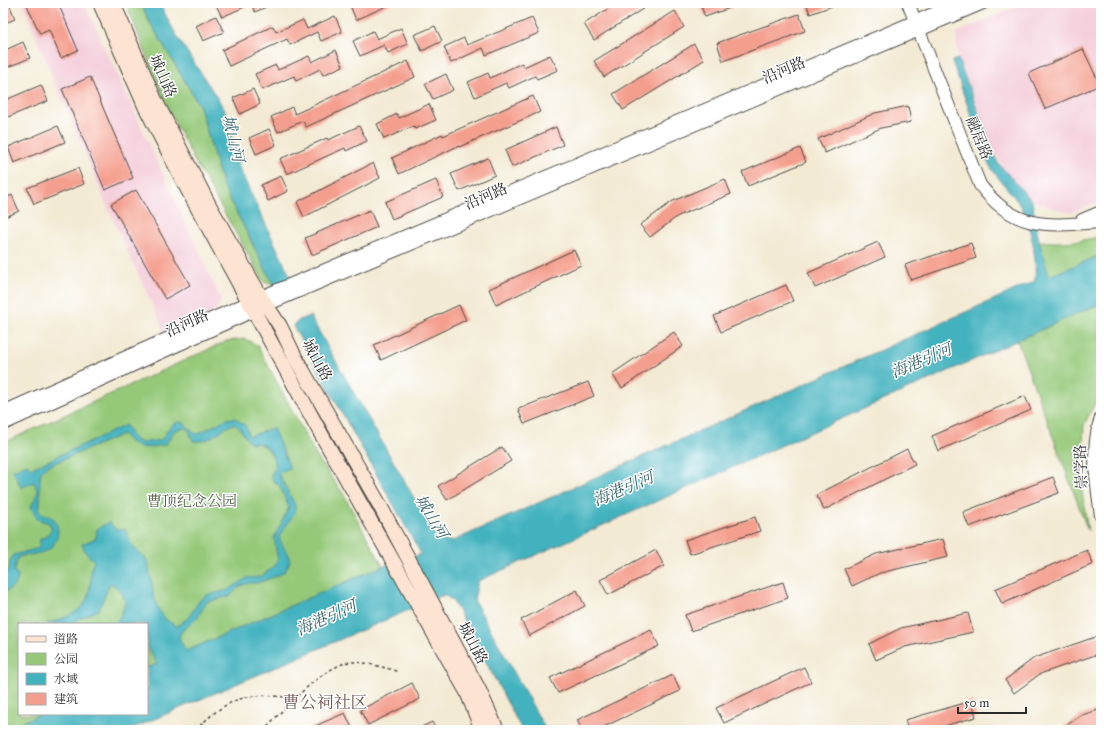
<svg xmlns="http://www.w3.org/2000/svg" width="1104" height="733" font-family="'IM FELL Great Primer','Noto Serif SC',serif">
<style>
.built{fill:#f4cfdc}
.green{fill:#95c979;stroke:#607a52}
.water{fill:#43b2bf;stroke:#376e75}
.building{fill:#f49f8e}
.lines{fill:none;stroke-linecap:round;stroke-linejoin:round}
.tertiary-casing{stroke:#494844;stroke-width:14}
.secondary-casing{stroke:#494844;stroke-width:16}
.path{stroke:#494844;stroke-width:1.5;stroke-dasharray:3 3;stroke-linecap:butt}
.tertiary{stroke:#fff;stroke-width:12}
.secondary{stroke:#fde3d1;stroke-width:14}
.labels{text-anchor:middle;stroke-width:3;stroke-linejoin:round;paint-order:stroke}
.street-label{font-size:15px;fill:#2b2b2b;stroke:#fff}
.park-label{font-size:15px;fill:#506246;stroke:#fff}
.water-label{font-size:16px;font-style:italic;fill:#356166;stroke:#fff}
.quarter-label{font-size:17px;fill:#71544e;stroke:#fff}
</style>
<rect width="100%" height="100%" fill="#fff"/>
<filter id="ink" filterUnits="userSpaceOnUse"><feTurbulence type="fractalNoise" baseFrequency=".025" numOctaves="2"/><feDisplacementMap in="SourceGraphic" scale="8" xChannelSelector="R" yChannelSelector="G"/><feConvolveMatrix kernelMatrix="1 2 1 2 8 2 1 2 1" color-interpolation-filters="sRGB"/></filter>
<filter id="wash" filterUnits="userSpaceOnUse"><feTurbulence type="fractalNoise" baseFrequency=".012" numOctaves="4" result="noise"/><feDisplacementMap in="SourceGraphic" scale="16" xChannelSelector="R" yChannelSelector="G"/><feGaussianBlur stdDeviation="0.9" result="paint"/><feColorMatrix in="noise" values="0 0 0 0 0 0 0 0 0 0 0 0 0 0 0 0 0 1.4 0 .05"/><feComposite in="paint" operator="in"/></filter>
<g filter="url(#wash)">
<rect width="100%" height="100%" fill="#f3ead4"/>
<path class="built" d="M22,3h62l137,297 -5,11 -51,22 -59,-129z
M1025,3h76v198l-31,12 -38,-12 -30,-33 -44,-109 -2,-26z"/>
<path class="green" d="M126,3h15l7,16 52,88 22,77 52,102 -10,-4 -70,-122 -29,-58z
M1101,236v19l-52,22 -10,-36c23,2 39,1 62,-5z
M1101,303v89l-17,33 -3,60 7,46 -71,-191z
M245,339l12,6 60,112 25,35 41,74 -236,102v-44h-128v90h22l-38,16v-287l224,-102z"/>
<path class="water" d="M141,3h18l19,35 47,72 14,58 52,110 -17,8 -52,-102 -22,-77 -52,-88z
M958,59l40,104 34,38 7,40 10,35 52,-21v48l-623,278 -4,19 72,130h-24l-63,-118 -7,-12 -8,-5 -315,135h-125l37,-16h106v-46l10,-4 -10,-17v-23h-31c2,-6 7,-12 8,-18 3,-10 -6,-19 -14,-23l-11,27 -32,14h-20c18,-7 37,-10 42,-32 2,-11 1,-21 5,-31l-9,-9 -3,-8 14,-6 1,-9 12,-7 8,8 8,-1 7,17 16,15 6,37 5,12 7,10 11,6 11,-8 12,-18 7,-5 21,-5 19,-12 13,-1 14,-10 4,-7 -4,-22 15,-31 -10,-22 -6,-4 -2,-7 5,-7c-4,-14 -9,-25 -25,-24 -8,-6 -9,-15 -17,-19 -15,5 -24,20 -41,17l-5,-12 -5,-1 -8,2 -9,14c-19,5 -31,7 -43,-10l-75,32 -7,6c-3,12 1,25 -2,38l4,5c19,0 19,26 5,35 -5,3 -23,6 -28,6l-4,5 -2,12 4,2c0,9 -7,15 -15,17l1,-16 5,-7 1,-8 3,-6 26,-7 1,-9 5,-2 7,-8 -3,-6 -12,-4 -6,-12 7,-15 -4,-10 -13,6 -8,-18 14,-6 5,4 94,-43 7,13 8,5 20,-3c8,-10 8,-18 22,-18l11,11 4,1 28,-15 9,-1 11,8 3,10 24,-8 17,40 -12,5 17,32v7l-16,25c3,10 9,15 11,24l-5,10 -8,5 -20,7h-8l-9,3 -10,10 -23,6 -10,16 -16,14 -2,6 7,13 197,-85 38,-12 -128,-228 6,-6 11,-4 123,215 11,10h9l582,-260c2,-24 -4,-60 -18,-80 -10,-14 -22,-25 -30,-40l-35,-100z"/>
<g id="blocks">
<path class="building" d="M9,3l6,16 -12,5v-19z
M26,3h32l20,47 -17,8 -12,-28 -9,4z
M215,3h60l-20,9 -4,-8 -29,13z
M349,3h44l-37,17z
M617,3h35l-58,37 -10,-16z
M700,3h41v1l-36,13z
M806,3h31l1,1 -28,10z
M675,11l9,16 -80,50 -10,-16z
M799,14l6,17 -82,30 -6,-18z
M216,16l8,16 -21,9 -7,-15z
M335,16l7,16 -21,9 -4,-9 -27,13 -3,-6 -58,27 -7,-16 51,-24 3,6 27,-12 4,9z
M532,18l7,15 -53,22 -3,-7 -32,15 -7,-16 20,-9 3,7z
M435,26l7,15 -20,10 -8,-16z
M401,28l7,16 -20,9 -4,-8 -24,11 -7,-15 20,-10 4,8z
M23,42l7,16 -27,11v-18z
M694,44l10,16 -81,50 -10,-16z
M1083,49l17,36 -55,24 -16,-36z
M336,50l7,16 -20,9 -3,-6 -24,12 -2,-5 -32,14 -7,-16 21,-9 2,5 31,-14 3,6z
M550,55l8,15 -21,9 -2,-3 -26,12 -3,-5 -31,14 -7,-15 20,-9 2,5 32,-15 2,4z
M408,61l7,16 -109,50 -3,-6 -25,11 -7,-15 21,-10 3,7z
M446,74l7,16 -20,9 -8,-15z
M90,77l43,101 -28,12 -43,-101z
M41,85l7,16 -45,18v-18z
M253,89l7,15 -20,10 -7,-16z
M533,96l7,16 -81,35 -1,-1 -59,28 -7,-16 50,-24 1,2z
M429,104l7,16 -21,9 -1,-3 -30,13 -7,-15 20,-10 2,4z
M908,106l3,16 -30,6 -56,25 -7,-14 57,-26z
M58,126l7,16 -51,21 -6,-16z
M359,126l8,15 -21,10 -1,-3 -58,26 -7,-15 47,-21 1,2z
M556,127l7,18 -51,22 -7,-17z
M269,129l7,16 -20,9 -7,-16z
M800,148l6,14 -58,24 -6,-14z
M488,158l7,17 -36,16 -8,-17z
M373,163l7,15 -76,39 -7,-15z
M78,168l6,16 -50,20 -7,-16z
M281,176l7,15 -20,10 -7,-16z
M725,179l6,15 -53,22 -28,21 -10,-12 33,-24z
M436,180l7,17 -51,22 -7,-17z
M136,190l54,95 -25,14 -54,-95z
M12,195l7,16 -16,7v-19z
M370,210l7,17 -65,28 -7,-17z
M878,242l7,15 -70,31 -7,-15z
M971,243l5,15 -65,22 -6,-15z
M574,250l7,15 -85,40 -7,-16z
M786,285l7,16 -72,31 -7,-16z
M459,305l7,15 -85,40 -7,-15z
M674,332l9,14 -61,42 -10,-14z
M588,382l6,14 -70,28 -6,-15z
M1025,396l6,14 -93,41 -6,-15z
M502,447l9,14 -64,39 -9,-14z
M907,449l8,15 -91,46 -8,-15z
M1053,477l6,16 -90,34 -6,-15z
M755,517l5,14 -70,23 -5,-14z
M943,539l5,18 -68,16 -28,13 -8,-17 32,-15z
M656,550l8,16 -56,29 -8,-15z
M1087,550l6,14 -91,40 -7,-15z
M783,582l5,16 -97,33 -6,-16z
M577,590l8,16 -56,30 -8,-16z
M968,613l5,19 -68,15 -29,13 -7,-16 32,-16z
M651,630l8,16 -101,47 -8,-15z
M1101,635v18l-61,21 -26,19 -9,-13 29,-22z
M804,667l7,15 -87,41 -8,-15z
M673,675l7,16 -83,39h-15l-5,-10z
M412,683l8,16 -52,26 -8,-15z
M972,701l4,16 -46,13h-22l-3,-10z
M1101,709v21h-42l23,-15z
M345,713l8,17h-47z
M432,722l4,8h-21z"/>
</g>
</g>
<g filter="url(#ink)">
<use href="#blocks" fill-opacity="0" stroke="#494844" stroke-width="1"/>
<g class="lines">
<defs>
<path id="tertiary" d="M908,3l72,182c35,46 68,41 121,37
M1082,220l19,-8
M3,412l258,-115 698,-294
M1101,418c-11,31 -4,66 0,98
M3,424l263,-119 717,-302"/>
<path id="secondary" d="M100,3l45,103 45,88 130,238 147,260 15,38
M113,3l42,97 54,105 52,92 19,29 15,31 83,145 101,188 18,40"/>
</defs>
<use href="#tertiary" class="tertiary-casing"/>
<use href="#secondary" class="secondary-casing"/>
<path class="path" d="M196,730c31,-33 55,-40 99,-31
M263,730c22,-21 53,-57 82,-67 11,-4 42,5 54,9"/>
<use href="#tertiary" class="tertiary"/>
<use href="#secondary" class="secondary"/>
</g>
</g>
<g class="labels">
<g class="street-label">
<text transform="translate(784 70) rotate(-23)" y="5">沿河路</text>
<text transform="translate(163 76) rotate(66)" y="5">城山路</text>
<text transform="translate(979 138) rotate(68)" y="5">融居路</text>
<text transform="translate(486 196) rotate(-23)" y="5">沿河路</text>
<text transform="translate(187 323) rotate(-24)" y="5">沿河路</text>
<text transform="translate(317 360) rotate(61)" y="5">城山路</text>
<text transform="translate(1081 467) rotate(-92)" y="5">崇学路</text>
<text transform="translate(473 643) rotate(62)" y="5">城山路</text>
</g>
<g class="park-label">
<text x="192" y="506">曹顶纪念公园</text>
</g>
<g class="water-label">
<text transform="translate(234 138) rotate(77)" y="6">城山河</text>
<text transform="translate(921 360) rotate(-23)" y="6">海港引河</text>
<text transform="translate(623 488) rotate(-23)" y="6">海港引河</text>
<text transform="translate(432 516) rotate(59)" y="6">城山河</text>
<text transform="translate(326 617) rotate(-24)" y="6">海港引河</text>
</g>
<g class="quarter-label">
<text x="325" y="708">曹公祠社区</text>
</g>
</g>
<rect width="1104" height="733" fill="none" stroke="#fff" stroke-width="16"/>
<rect x="18" y="623" width="130" height="92" fill="#ffffff" stroke="#aaaaaa"/>
<rect x="26" y="636" width="20" height="6" fill="#fde3d1" stroke="#aaaaaa"/>
<text x="54" y="643" font-size="12" fill="#2b2b2b">道路</text>
<rect x="26" y="653" width="20" height="12" fill="#95c979" stroke="#aaaaaa"/>
<text x="54" y="663" font-size="12" fill="#2b2b2b">公园</text>
<rect x="26" y="673" width="20" height="12" fill="#43b2bf" stroke="#aaaaaa"/>
<text x="54" y="683" font-size="12" fill="#2b2b2b">水域</text>
<rect x="26" y="693" width="20" height="12" fill="#f49f8e" stroke="#aaaaaa"/>
<text x="54" y="703" font-size="12" fill="#2b2b2b">建筑</text>
<path d="M958 707v6h68v-6" fill="none" stroke="#2b2b2b" stroke-width="2"/>
<text x="964" y="707" font-size="12" fill="#2b2b2b" stroke="#ffffff" stroke-width="3" paint-order="stroke">50 m</text>
</svg>
